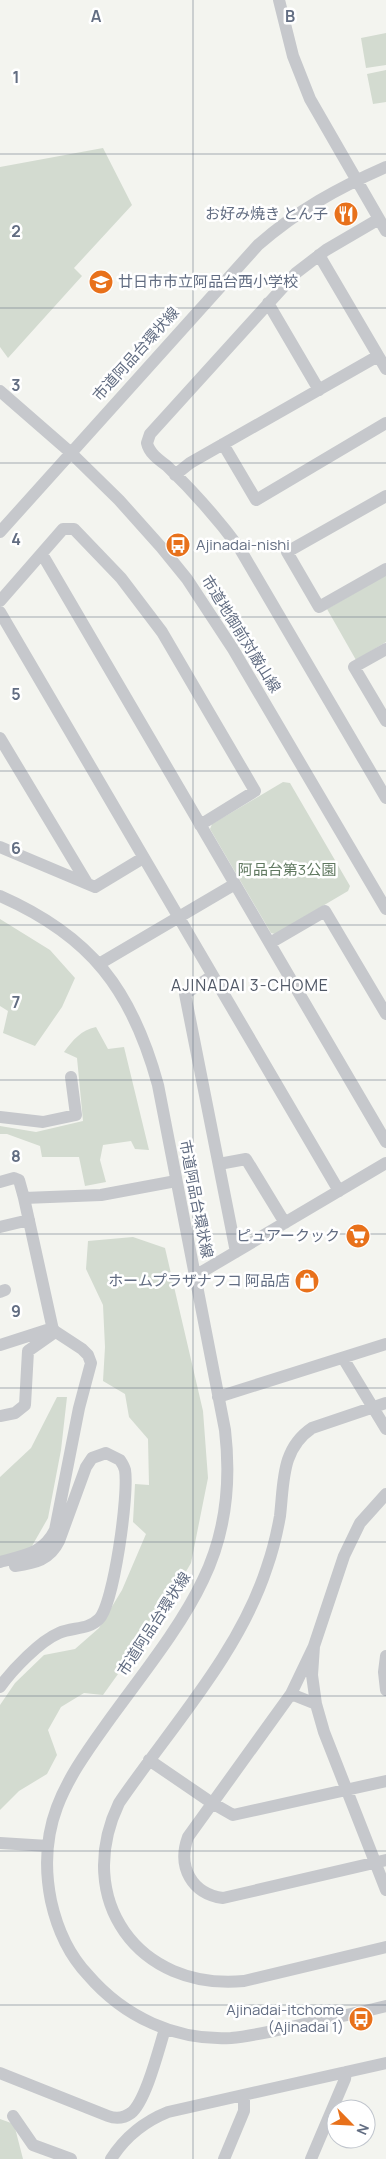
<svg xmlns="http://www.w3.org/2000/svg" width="386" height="2159" font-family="Manrope,'Noto Sans JP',sans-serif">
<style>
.green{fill:#d3dbd0}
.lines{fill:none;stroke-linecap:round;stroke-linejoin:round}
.minor{stroke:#c6c8cc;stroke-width:12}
.grid{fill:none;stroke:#626d82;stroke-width:1;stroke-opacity:0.55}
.labels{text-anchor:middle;stroke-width:5;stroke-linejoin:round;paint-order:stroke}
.poi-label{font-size:15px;fill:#626d82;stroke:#fff;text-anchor:end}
.street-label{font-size:15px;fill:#626d82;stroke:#fff}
.park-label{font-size:15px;fill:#617961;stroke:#fff}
.neighbourhood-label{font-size:16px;letter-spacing:1px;fill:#505866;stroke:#fff}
.grid-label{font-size:16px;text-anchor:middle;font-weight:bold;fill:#626d82;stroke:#fff;stroke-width:5;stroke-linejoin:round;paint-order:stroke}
</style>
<rect width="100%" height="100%" fill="#f3f4ef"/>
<path class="green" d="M386,33v32l-20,3 -5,-30z
M386,70v32l-13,2 -6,-30z
M103,148l29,57 -58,63 8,8 -74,82 -8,-11v-180z
M386,575v67l-30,18 -29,-51z
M283,782l7,1 60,103 -2,5 -73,43 -4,-1 -61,-104 2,-5z
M0,919l50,31 25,28 -13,29 -27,39 -32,-13 5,-22 -8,-5z
M96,1027l12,22 16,-2 25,103 -14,-1 -4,-8 -28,4 -3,15 6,22 -21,4 -6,-29h-37l-2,-11 -33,-12h-7v-8l36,6 47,-11 -6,-63 -13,-6c9,-12 17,-22 32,-25z
M133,1237l32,11 38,163 5,67 -17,85 -30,51 -58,81 -19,-2 -23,14 -13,23 9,25 -10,19 -28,17 -19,19v-105l15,-22 29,-28 31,-6 24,-21 23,-38 24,-56 -13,-12 2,-38 14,1 -1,-46 -19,-22 -4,-23 -22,-13 2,-34 -2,-42 -17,-36 2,-28z
M57,1397h10l-6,53 -13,68 -20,35 -28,9v-85l31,-29z
M0,2119l14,5 9,35h-23z"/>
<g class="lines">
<path class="minor" d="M279,0l14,56 17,43 76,132
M379,219l-53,31 -30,23 -146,161 -3,9c2,10 12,17 20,23 27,26 51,53 73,83l146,249
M319,255l67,114
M268,303l51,87
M0,391l70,61 49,48 42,47 26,32 46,70 153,260
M223,444l33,56 130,-77
M175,475l15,-12 188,-107
M386,496l-99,56 32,55 67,-38
M0,532l258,-287c40,-35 80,-57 128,-78
M42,554l344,588
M0,601l63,-72h11l47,49 41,54 93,159 -55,34
M0,612l339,579
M386,649l-32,18 32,54
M0,738l87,145
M0,847l95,40 48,-29
M0,896c91,40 132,94 158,189l67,345c6,51 1,103 -22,150 -23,49 -66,101 -98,146 -41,57 -69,101 -54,175 6,27 18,54 37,74 36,42 88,66 143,63 23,-2 46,-8 69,-13 28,-6 57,-12 86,-19
M270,943l55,-32 61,103
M99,964l136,-80
M212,976l-27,18 51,258
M0,1117l43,5 33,-7 -5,-38
M219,1164l27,-5 39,64
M0,1182l14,-4 5,2 5,18
M0,1227l29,-7
M195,1276l191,-113
M0,1292l5,-2
M0,1345l53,-17
M343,1358l43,71
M218,1397l168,-53
M386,1403l-74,25c-31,21 -28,54 -32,88 -3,17 -7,34 -13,51 -28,87 -97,161 -148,236 -46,96 19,188 125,178l142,-34
M0,1416l15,-3 10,-8 3,-54 27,-19
M386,1494l-26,29 -16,33 -30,90 -2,29 4,29 8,28 62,158
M0,1562c24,-7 43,-8 55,-32l24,-122 12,-45 -3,-8 -6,-6 -29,-19 -29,-132 77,-3 75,-14
M314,1646l-23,48 -103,143c-11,30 4,57 35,61l163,-38
M386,1656l-2,16 2,18
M0,1687c13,-18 40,-46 59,-54 14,-6 29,-3 40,-14 15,-15 30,-126 26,-149 -1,-4 -3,-7 -5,-10l-14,-7 -14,5 -6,9 -27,74c-9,19 -24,22 -44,25
M291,1694l25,10
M149,1760l63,43 21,12 153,-34
M0,1843l48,3
M0,2073l108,43c8,3 16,2 23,-3 15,-12 28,-65 34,-84
M13,2116l20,29 38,14
M111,2159c14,-22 32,-37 57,-47l218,-49
M224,2159l20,-48v-16
M311,2159l34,-80 1,-7"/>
</g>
<path class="grid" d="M193,0v2159M0,154h386M0,308h386M0,463h386M0,617h386M0,771h386M0,925h386M0,1080h386M0,1234h386M0,1388h386M0,1542h386M0,1696h386M0,1851h386M0,2005h386"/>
<defs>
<symbol id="restaurant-disc" viewBox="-11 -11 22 22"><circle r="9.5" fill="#e8711b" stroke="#fff"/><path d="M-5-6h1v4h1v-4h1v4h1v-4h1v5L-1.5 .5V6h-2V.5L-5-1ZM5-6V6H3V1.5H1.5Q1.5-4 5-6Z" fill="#fff"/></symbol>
<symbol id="school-disc" viewBox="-11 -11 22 22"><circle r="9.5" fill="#e8711b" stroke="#fff"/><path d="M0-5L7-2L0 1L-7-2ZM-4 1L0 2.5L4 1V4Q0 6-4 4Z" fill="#fff"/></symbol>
<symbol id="bus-disc" viewBox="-11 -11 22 22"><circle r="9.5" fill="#e8711b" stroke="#fff"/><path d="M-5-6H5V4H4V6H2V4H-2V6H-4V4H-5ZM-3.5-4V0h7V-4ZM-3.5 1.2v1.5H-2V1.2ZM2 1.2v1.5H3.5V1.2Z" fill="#fff"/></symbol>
<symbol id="supermarket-disc" viewBox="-11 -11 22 22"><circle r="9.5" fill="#e8711b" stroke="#fff"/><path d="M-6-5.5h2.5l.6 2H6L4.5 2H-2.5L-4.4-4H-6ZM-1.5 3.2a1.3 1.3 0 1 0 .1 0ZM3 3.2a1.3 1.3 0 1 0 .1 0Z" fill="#fff"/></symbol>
<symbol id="shop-disc" viewBox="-11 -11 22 22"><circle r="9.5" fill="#e8711b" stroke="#fff"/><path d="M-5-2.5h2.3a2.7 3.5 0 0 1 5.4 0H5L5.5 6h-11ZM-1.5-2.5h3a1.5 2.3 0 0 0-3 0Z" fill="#fff"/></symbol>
</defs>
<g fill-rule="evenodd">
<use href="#restaurant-disc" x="332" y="200" width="28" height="28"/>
<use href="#school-disc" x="87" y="268" width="28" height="28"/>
<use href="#bus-disc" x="164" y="531" width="28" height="28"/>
<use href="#supermarket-disc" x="344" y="1222" width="28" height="28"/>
<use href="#shop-disc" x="293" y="1267" width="28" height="28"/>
<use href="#bus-disc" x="347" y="2005" width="28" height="28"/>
</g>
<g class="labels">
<g class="poi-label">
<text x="328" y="219">お好み焼き とん子</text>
<text x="118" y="287" text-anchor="start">廿日市市立阿品台西小学校</text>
<text x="196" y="550" text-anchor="start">Ajinadai-nishi</text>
<text x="340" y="1241">ピュアークック</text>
<text x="290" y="1286">ホームプラザナフコ 阿品店</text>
<text x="344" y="2015">Ajinadai-itchome<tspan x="344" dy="17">(Ajinadai 1)</tspan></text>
</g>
<g class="street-label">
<text transform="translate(136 354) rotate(-48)" y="5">市道阿品台環状線</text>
<text transform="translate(241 634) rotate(58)" y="5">市道地御前対厳山線</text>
<text transform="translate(196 1199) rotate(79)" y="5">市道阿品台環状線</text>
<text transform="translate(154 1624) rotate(-57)" y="5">市道阿品台環状線</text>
</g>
<g class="park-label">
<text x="287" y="875">阿品台第3公園</text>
</g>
<g class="neighbourhood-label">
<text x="250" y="991">AJINADAI 3-CHOME</text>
</g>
</g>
<g class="grid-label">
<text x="96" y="22">A</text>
<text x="290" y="22">B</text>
<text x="16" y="83">1</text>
<text x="16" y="237">2</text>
<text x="16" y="391">3</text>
<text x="16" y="545">4</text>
<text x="16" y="700">5</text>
<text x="16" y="854">6</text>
<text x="16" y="1008">7</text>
<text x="16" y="1162">8</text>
<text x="16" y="1317">9</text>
</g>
<g transform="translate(351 2124) rotate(114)"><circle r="24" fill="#ffffff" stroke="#c0c5cd"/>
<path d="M0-4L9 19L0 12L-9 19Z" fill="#e8711b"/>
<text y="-8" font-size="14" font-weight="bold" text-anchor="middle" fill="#626d82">N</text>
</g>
</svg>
